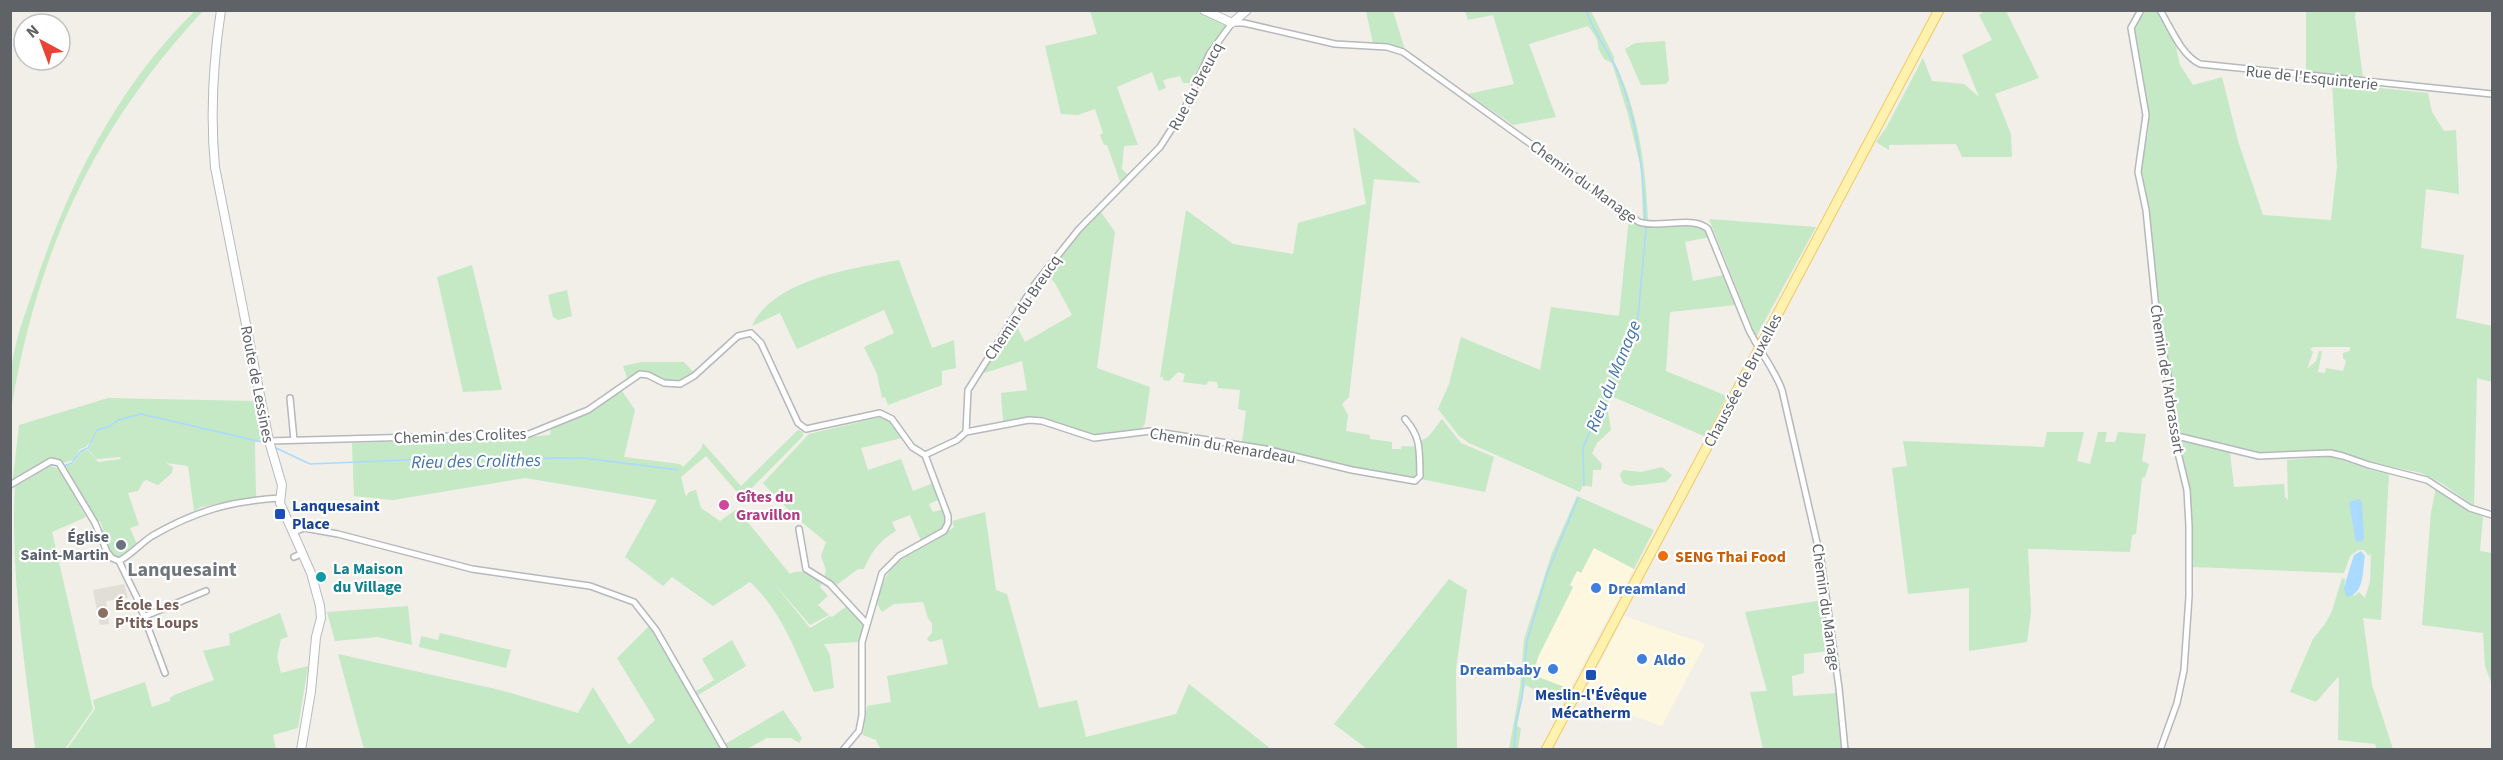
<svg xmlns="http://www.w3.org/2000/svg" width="2503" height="760" font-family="'Source Sans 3',sans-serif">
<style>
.commercial{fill:#fef7e0}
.education{fill:#e1ded6}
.green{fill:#c5e8c5;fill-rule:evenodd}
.water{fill:#aadaff}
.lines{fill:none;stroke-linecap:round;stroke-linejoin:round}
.stream{stroke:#aadaff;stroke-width:1.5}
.street-casing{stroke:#b5b8bc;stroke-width:8}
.secondary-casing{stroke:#b6babf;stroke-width:10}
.primary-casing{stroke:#f2c960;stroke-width:11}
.street{stroke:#fff;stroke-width:5}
.secondary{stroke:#fff;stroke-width:8}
.primary{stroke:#fff2af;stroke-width:9}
.hotel-dot{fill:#d1479c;stroke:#fff;stroke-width:2}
.transit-dot{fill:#1a4fb4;stroke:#fff;stroke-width:2}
.worship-dot{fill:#6b7280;stroke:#fff;stroke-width:2}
.food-dot{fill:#e8710a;stroke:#fff;stroke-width:2}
.culture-dot{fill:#0f9aa8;stroke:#fff;stroke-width:2}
.shop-dot{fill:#3f7fe0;stroke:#fff;stroke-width:2}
.education-dot{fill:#8d6e63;stroke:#fff;stroke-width:2}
.labels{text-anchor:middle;stroke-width:4.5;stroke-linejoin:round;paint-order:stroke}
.street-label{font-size:16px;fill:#5f6368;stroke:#fff}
.hotel-label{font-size:16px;font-weight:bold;fill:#b23c85;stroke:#fff;text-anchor:start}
.transit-label{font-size:16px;font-weight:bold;fill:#164399;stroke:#fff;text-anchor:start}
.worship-label{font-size:16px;font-weight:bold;fill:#5b616d;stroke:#fff;text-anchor:end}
.food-label{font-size:16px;font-weight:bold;fill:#c56008;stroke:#fff;text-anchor:start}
.culture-label{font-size:16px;font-weight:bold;fill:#0d838f;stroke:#fff;text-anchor:start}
.shop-label{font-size:16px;font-weight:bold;fill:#366cbe;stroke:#fff;text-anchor:start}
.education-label{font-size:16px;font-weight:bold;fill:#785e54;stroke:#fff;text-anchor:start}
.water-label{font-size:18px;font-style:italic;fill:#4174aa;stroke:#fff}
.quarter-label{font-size:20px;font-weight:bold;fill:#70757a;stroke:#fff}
</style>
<rect width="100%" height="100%" fill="#f1efe8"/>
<path class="commercial" d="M1594,548l40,21 -64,120 -37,-13 5,-19 35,-69 -3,-3 7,-14 4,1z
M1624,616l81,28 -43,82 -80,-28z"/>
<path class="education" d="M124,584l4,14 -22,3 3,23 -9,1 -7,-35z"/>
<path class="green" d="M195,11h8c-109,117 -166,241 -192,399 -1,-12 -2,-25 0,-37 2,-26 12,-54 21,-79 33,-103 85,-208 163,-283z
M1090,11h107l28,13v3l-17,22 -16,34h-9l-3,-7 -17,4 3,8 -7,3 -7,-19 -35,15 21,58 -14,1 -2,23 7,7 -8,8 -14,-39h-3l-4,-10 3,-2 -8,-24 -17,6 -17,-1 -16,-68 52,-12z
M1366,11h27l12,39 -32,-7z
M1465,11h126l23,46v4c24,48 32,105 34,159l-5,-1 -2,-51 -14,-57 -15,-48 -8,-4 -6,-11c1,-10 -5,-14 -10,-22l-59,18 27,73 -43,8 -45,-31 46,-10 -21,-69 -25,5z
M1985,11h21l33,67 -44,16 16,40 1,23h-50l-6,-13 -67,1v5l-13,-8 10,-14 37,-70 9,23 32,3 15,13 -17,-42 30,-15 -13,-25z
M2146,11h10l19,32 5,22 13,20 29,-8 16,64 25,74 68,5 6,-53 -5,-84 96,10 4,19 12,19 12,-1 3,64 -33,-5 -5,59 43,7 -8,63 36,8v56l-15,-4 -3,128 -31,-22 -22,-11 -50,-11 -34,-11 -60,4 -20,-2 -79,-21 -3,-3 -4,-50 -9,-43 -12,-118 -9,-46v-14l7,-24 1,-16 -15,-83v-9zM2314,347h36v4l-7,2v5l3,3 -3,10 -17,-3 -1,5 -7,-1 4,-21h-3l-3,10 -9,8 6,-17 -3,-3z
M2306,11h50l-1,6 8,61 -57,-6z
M1665,41l4,39 -3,4 -25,1 -16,-36 10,-6z
M1353,127l68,56 -47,-4 -25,218 -7,7 6,11 -2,16 24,4v4l22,3v7h9l1,-3 16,1 -2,31 -75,-13 -99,-23 4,-31 -8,-2 2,-19 -22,-2 -1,-6 -8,-1 -3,4 -23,-3 2,-8 -7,-2 -9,9 -6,-1v-3h-3l26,-167 47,34 60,10 5,-31 68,-19z
M1101,212l14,20 -18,136 53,19 -5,36 -3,5 -45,8 -59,-18 -35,5 -2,-30 26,-3 -5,-29 -41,13 33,-53 11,21 47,-27 -17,-32 -9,-9 37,-44z
M1629,218l15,9 51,-2 10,4 5,8 -25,5 8,39 31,-6 11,30 -65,7 -4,59 61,25 -21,41 -95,-41 -4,9 4,25 -14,13 -5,10 10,11 -1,6h-8l-1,17 -9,-2 -3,7 -111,-49 -10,-7 -21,-27 11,-25 12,-47 79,33 11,-63 68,9z
M1709,219l107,8 -60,110 -4,-10z
M899,260l33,88 22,-8 2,28 -14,3v14l-54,20 -3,-8 -3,1 -5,-24 -13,-27 30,-14 -10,-23 -87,39 -17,-36 -28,13c21,-47 103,-58 147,-66z
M472,265l30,125 -39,2 -26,-115z
M567,290l5,26 -14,4 -5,-3 -5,-22z
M642,362h42l10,11c-27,16 -27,4 -52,-3l-15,8 -4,-12z
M622,391l13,19 -11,47 56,7 3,3 18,-18 2,-6 38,43 57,-56 5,2v4l-61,62 -36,-42 -25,21 5,20 3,-5 7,-2 5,18 19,13 17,-12 53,65c12,-6 23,0 33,7l-3,6 8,9 -10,9 11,10 -19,10 -38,-44 38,47 20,-12 2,1 15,-11 17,18 -4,18 -36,2 6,11 4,33 -20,4c-18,-39 -32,-81 -64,-110l-37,24 -41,-29 -9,9 -38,-29 32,-57 -132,-22 -132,22 -39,-4 -2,-53 166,-5 32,-3 1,-7 37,-15z
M108,398l146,3 9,39 -8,2 1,55 -55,10 -7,4 -6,-45 -22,-3 7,4 -1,6 -14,12 -12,-5 -3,2 -5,9 -10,2 11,32 -9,3 7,16 -18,14c-12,-3 -14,-16 -18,-26l2,-3 -3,-8 -3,1 -32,-57 8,-1 9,-13 6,-1 10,12 23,-3 -1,-2 -24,2 -8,-10 4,-6 -2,-1 -4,5 -6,2 -6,11 -11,3 -7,-5h-5l-36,21 -2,-1 6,-53z
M881,417l10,4 11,17 -41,10 7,22 33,-11 12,32 20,-8 7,16 -11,5 4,8 10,-3 2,14 -9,11 -15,7 -11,-26 -18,7 4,9c-17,10 -24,20 -32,38h-6l-24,18 -10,-9 2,-8 -5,-14 5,-14 -33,-27 -30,-32 46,-49z
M1442,419l19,24 33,14 -9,35 -64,-13v-38l8,-5z
M2047,432h37l-7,29 13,3 8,-32h9l-2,10h10l3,-10 28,2 -4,27 7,3 -4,13 -3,1 -6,56 -4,1 -2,17 -102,-3 3,63 -4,30 -58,9v-63l-61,6 -16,-126 15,-2 -4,-25 141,6z
M2179,439l51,13 4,35 50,-3 1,13 3,3 -1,-40 43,-4 41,14 18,4 -8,146 -18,-2 9,67 21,64h-16l-2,-5 -37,-4 1,-62h-2l-21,24 -26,-10 23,-53 12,-15 7,-13 10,-33 3,1 -1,8 10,9 5,-4 6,6 5,-16 1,-29 -2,3 -5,-6h-6l-8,6 -6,17 -151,-6 -3,-64z
M50,466l9,3 27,48 -34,15 41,177 -28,40h-30c-10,-87 -25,-174 -20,-262z
M1662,467l10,8 -6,7 -35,4 -8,-3 -3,-8 3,-5 18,2z
M2436,488l34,23 13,6 -3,34 12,2v-4v136l-7,-19 -2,-33 -61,-8 9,-113z
M1577,496l77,34 -20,39 -40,-21 -13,25 -4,-2 -7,14 3,2 -35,70 -5,18 37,14 -6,11 -3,2 -36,-17 -8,41 4,2 -3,21h-9l11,-61 4,-49 28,-86z
M985,512l11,78 11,4 32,114 38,-8 9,37 90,-23 13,-30 82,65 -390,1 -5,-10 -13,-5 4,-29 24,-4 -4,-26 61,-12 -6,-25 -12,3 -3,-3 5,-6v-10l-4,-5 -5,-16 -29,2 -12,8 -6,-10c15,-42 18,-38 55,-59 9,-4 15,-11 23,-16l-2,-6z
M1449,579l18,11 -11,79 1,80h-90l-33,-25z
M1824,600l6,51 -26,3v19l-12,3 1,20 44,-3 5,56h-79l-13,-57 17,-1 -22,-79z
M408,606l4,39 -34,-8 -43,4 -8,-29z
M280,613l8,24 -7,2 -4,18 4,16 27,-7 -10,62 -25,7 3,14h-209l28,-40 -2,-9 52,-18 7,25 18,-6v-3l4,-3 40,-15 -11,-29 27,-6 -1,-11z
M649,626l74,123h-359l-26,-95 162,36 78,23 15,-26 36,58 26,-25 -38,-62z
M440,633l71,17 -5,18 -87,-21 2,-11 17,4z
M732,640l14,26 -51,31 -2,-4 21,-13 -12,-21z
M783,710l19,28 -3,5 -8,-5h-24l-20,11h-18l-4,-5z"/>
<path class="water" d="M2359,499l3,3 2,36 -2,3 -6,1 -7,-40z
M2361,551l4,5c-3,15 0,39 -19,41l-2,-10 10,-32z"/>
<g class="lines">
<path class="stream" d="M1586,10c7,21 21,39 30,58 19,42 28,105 29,151
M276,448l34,16 119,-5 154,-1 95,12
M47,466l7,-1 5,2
M63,466l9,-3 9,-12 7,-3 9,-18 13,-4 8,-6 23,-6 121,28
M1584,486l-1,-38 14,-35 30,-63 11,-33 8,-88
M10,488l17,-10
M1514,750l2,-28 6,-24 5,-57 20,-67 31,-76"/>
<defs>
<path id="street" d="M2141,10l-10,18 15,87 -8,57 8,38 11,109 11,57 4,52 15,62 2,36v70l-5,74 -7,33 -17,47
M2160,10c11,18 21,45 40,54l292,30
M290,398l4,42
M966,432l63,-12 13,1 52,17 57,-7 114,18 87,21 63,11 5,-5c-1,-24 2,-38 -15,-57
M2173,435l86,21 71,-3 13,3 26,9 58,15 43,28 22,7
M269,441l260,-7 59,-24 52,-36 8,1 16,8 16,1 14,-8 44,-40 13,-3 10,10 37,80 8,6 74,-16 12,6 20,28 13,8 23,61v7l-4,8 -45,25 -17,17 -20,69v73l-3,16 -16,19
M925,455l32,-15 9,-8 2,-42 67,-106 44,-55 81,-82 25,-39 25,-55 22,-30h12l91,21 52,3 16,5 236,170c20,7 54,-7 69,7l41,101c10,21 25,38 33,60l39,170 18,128 6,62
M10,485l41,-24 8,2 36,60 12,29 5,6 7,3
M799,529l7,40 24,15 37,40
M294,532l10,-4 34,6 134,35 118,17 44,16 22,28 69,120
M294,557l9,-4
M119,561c12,-6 22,-18 33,-25 43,-25 79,-35 128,-38
M119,561l18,37 28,75
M143,617l63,-26"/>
<path id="secondary" d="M221,10c-8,53 -11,104 -6,157l54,274 13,44 -2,18 31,70 9,33 1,12 -5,19 -5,54 -10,59
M1204,10l28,13 15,-13"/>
<path id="primary" d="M1546,750l393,-740"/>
</defs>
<use href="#street" class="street-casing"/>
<use href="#secondary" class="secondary-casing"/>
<use href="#primary" class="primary-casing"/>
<use href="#street" class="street"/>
<use href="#secondary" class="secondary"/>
<use href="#primary" class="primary"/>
</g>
<circle class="hotel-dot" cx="724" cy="505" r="6"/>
<g class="transit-dot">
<rect x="274" y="508" width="12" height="12" rx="3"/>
<rect x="1585" y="669" width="12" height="12" rx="3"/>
</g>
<circle class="worship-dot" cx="121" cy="545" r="6"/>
<circle class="food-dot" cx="1663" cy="556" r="6"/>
<circle class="culture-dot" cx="321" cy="577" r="6"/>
<g class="shop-dot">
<circle cx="1596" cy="588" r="6"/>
<circle cx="1642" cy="659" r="6"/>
<circle cx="1553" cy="669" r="6"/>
</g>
<circle class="education-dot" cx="103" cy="613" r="6"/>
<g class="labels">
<g class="street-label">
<text transform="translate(2312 77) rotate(6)" y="6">Rue de l'Esquinterie</text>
<text transform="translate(1195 86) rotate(-62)" y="6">Rue du Breucq</text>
<text transform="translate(1584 181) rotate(36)" y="6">Chemin du Manage</text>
<text transform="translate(1022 307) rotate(-56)" y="6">Chemin du Breucq</text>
<text transform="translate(2168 379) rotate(81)" y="6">Chemin de l'Arbrassart</text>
<text transform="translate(1742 380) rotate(-62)" y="6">Chaussée de Bruxelles</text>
<text transform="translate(258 384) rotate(79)" y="6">Route de Lessines</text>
<text transform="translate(460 435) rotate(-2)" y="6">Chemin des Crolites</text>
<text transform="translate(1223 445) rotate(10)" y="6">Chemin du Renardeau</text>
<text transform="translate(1827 607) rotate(82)" y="6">Chemin du Manage</text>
</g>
<g class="hotel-label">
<text x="736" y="502">Gîtes du<tspan x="736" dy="18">Gravillon</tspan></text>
</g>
<g class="transit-label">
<text x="292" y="511">Lanquesaint<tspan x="292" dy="18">Place</tspan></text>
<text x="1591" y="700" text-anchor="middle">Meslin-l'Évêque<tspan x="1591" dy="18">Mécatherm</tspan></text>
</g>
<g class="worship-label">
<text x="109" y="542">Église<tspan x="109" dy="18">Saint-Martin</tspan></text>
</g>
<g class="food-label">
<text x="1675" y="562">SENG Thai Food</text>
</g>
<g class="culture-label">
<text x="333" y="574">La Maison<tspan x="333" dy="18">du Village</tspan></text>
</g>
<g class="shop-label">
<text x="1608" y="594">Dreamland</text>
<text x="1654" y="665">Aldo</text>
<text x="1541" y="675" text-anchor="end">Dreambaby</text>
</g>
<g class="education-label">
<text x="115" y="610">École Les<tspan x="115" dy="18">P'tits Loups</tspan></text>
</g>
<g class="water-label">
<text transform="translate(1613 376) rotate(-68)" y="6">Rieu du Manage</text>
<text transform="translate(476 461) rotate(-1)" y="6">Rieu des Crolithes</text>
</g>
<g class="quarter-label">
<text x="182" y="576">Lanquesaint</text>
</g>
</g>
<rect width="2503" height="760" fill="none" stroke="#5f6368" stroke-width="24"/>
<g transform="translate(42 42) rotate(319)"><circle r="28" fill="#ffffff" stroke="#bfc1c3" stroke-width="1.5"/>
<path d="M0-4.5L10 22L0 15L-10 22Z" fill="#ea4335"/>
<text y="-9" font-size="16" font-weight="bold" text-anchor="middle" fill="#5f6368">N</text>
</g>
</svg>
